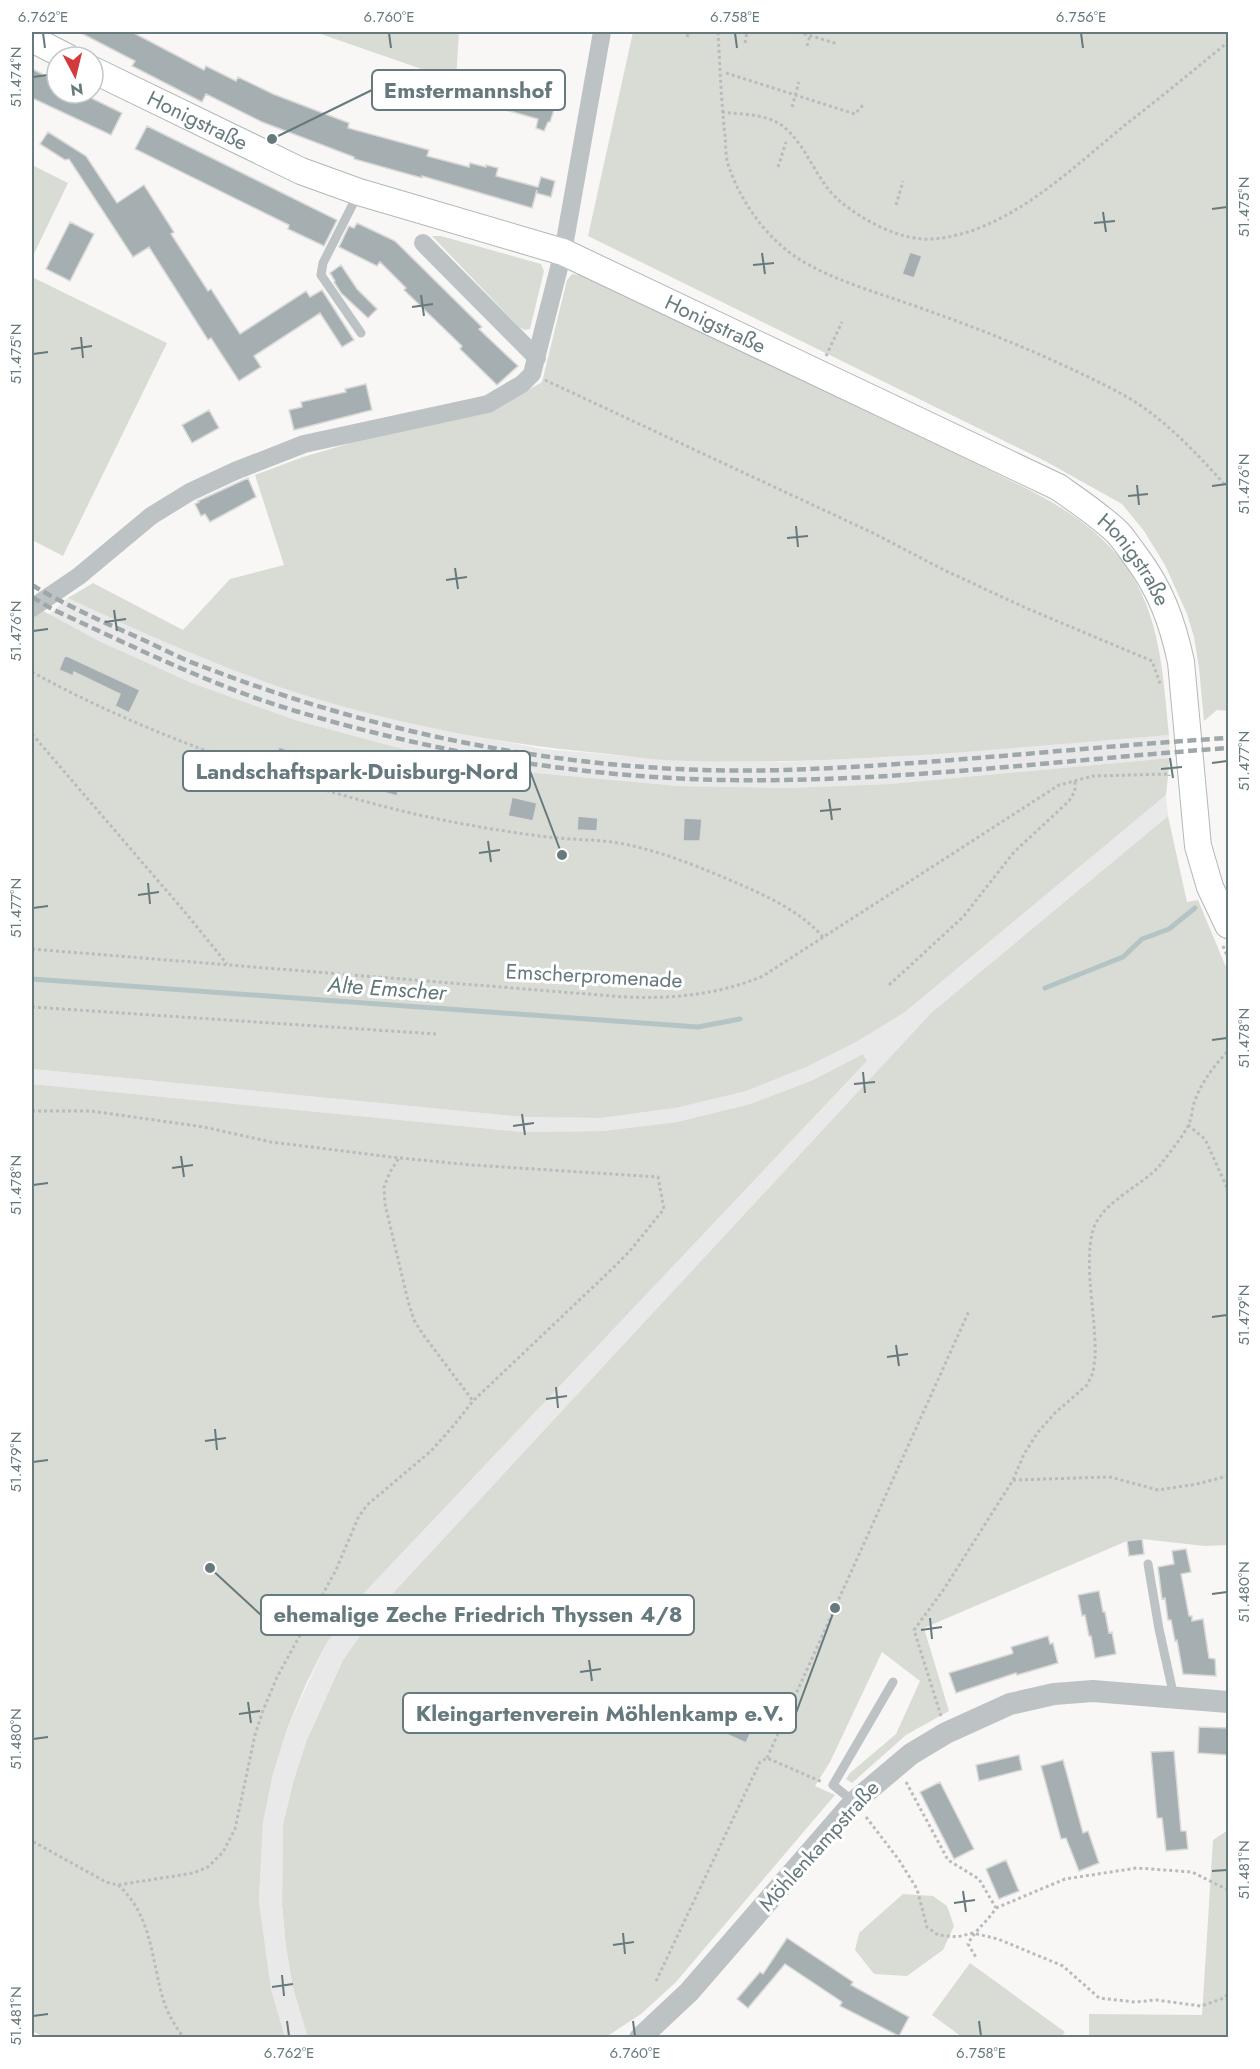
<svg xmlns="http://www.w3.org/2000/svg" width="1260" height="2069" font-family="Jost,sans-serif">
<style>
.built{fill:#e9e9e9}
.green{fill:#d9dcd5}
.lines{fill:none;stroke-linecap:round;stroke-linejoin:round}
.stream{stroke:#b4c4c4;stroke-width:5}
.building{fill:#a5afb2;stroke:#d9d9d8;stroke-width:1.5}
.secondary-casing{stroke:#b0b8ba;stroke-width:28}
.path{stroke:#b8bcbe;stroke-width:3;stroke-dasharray:3 3;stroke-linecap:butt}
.service{stroke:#bdc3c5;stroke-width:9}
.minor{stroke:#bdc3c5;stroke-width:18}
.tertiary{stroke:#bdc3c5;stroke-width:22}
.secondary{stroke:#fff;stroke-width:26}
.rail{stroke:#9ea7a9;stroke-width:4.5;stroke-dasharray:9 4.5;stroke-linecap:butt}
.ticks{fill:none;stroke:#66797d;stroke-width:2}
.labels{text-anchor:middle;stroke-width:6;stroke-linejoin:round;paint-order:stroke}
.street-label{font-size:21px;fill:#66797d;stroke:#fff}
.water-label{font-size:22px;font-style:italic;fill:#607778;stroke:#fff}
.leader{fill:none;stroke:#66797d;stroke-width:2}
.callout-dot{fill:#66797d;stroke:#fff;stroke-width:2}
.callout{fill:#fff;stroke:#66797d;stroke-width:2}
.callout-label{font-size:22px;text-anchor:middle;font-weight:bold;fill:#66797d}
.neatline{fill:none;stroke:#66797d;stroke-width:2}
.ticks-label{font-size:15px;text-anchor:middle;fill:#66797d}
</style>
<rect width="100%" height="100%" fill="#f8f7f5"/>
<path class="built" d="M68,598l140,62 97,35 107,29 131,25 142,12 97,1 109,-5 278,-22 1,23 -280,26 -104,4 -107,-2 -143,-13 -133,-24 -108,-29 -103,-37 -93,-42 -51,-26z
M1166,795l2,21 -237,197 -550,593 -38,54 -37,82 -13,41 -10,42 -1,79 4,43 7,41 15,49h-23l-14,-48 -12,-88 4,-79 10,-48 14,-45 39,-85 40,-53 501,-530 -4,-7 -50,26 -63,24 -73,18 -74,9 -80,1 -491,-48v-15l492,48 77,1 74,-10 230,-96z"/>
<path class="green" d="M315,32h144l-3,49z
M633,32h595v679l-11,-1 -13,11 -5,-53 -5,-31 -7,-23 -22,-49 -21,-34 -22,-27 -77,-43 -457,-225z
M32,165l36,18 -36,75z
M432,236h9l100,28 3,7 -14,58 -5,1 -6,-3z
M572,274l11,1c99,47 197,94 295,142 40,19 80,37 119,57 49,24 95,46 128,91 36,50 38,111 44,170 -160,13 -320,30 -481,26 -26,0 -52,-4 -79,-7 -102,-9 -206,-28 -305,-59 -81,-26 -159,-61 -236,-97l25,-15 90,47 47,-51 54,-14 -29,-90 48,-18 82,-24 103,-20 54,-31 25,-102z
M32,277l135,66 -104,213 -31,-16z
M32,605l67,36 93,42 103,37 108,29 133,24 143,13 107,2 104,-4 280,-26 -4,37 -261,217 -49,30 -50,25 -60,24 -71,17 -74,10 -77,-1 -492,-48z
M1168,816l19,86 11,-2 30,72v573l-23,1 -63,-7 -15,2 -203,87 25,83 -43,24 -54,48 -6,-4 4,-6 46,-39 24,-53 -38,-29 -52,110 -15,24 20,9 -159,187 -35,32 -35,23 -298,1 -15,-50 -7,-41 -4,-43 1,-79 10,-42 13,-41 37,-82 38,-54 550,-593z
M863,1054l4,7 -501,530 -40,53 -20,40 -19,45 -14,45 -10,48 -4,79 12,88 14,48 -239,1 -14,-7v-947l491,48 80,-1 74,-9 73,-18 63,-24z
M1228,1830v207h-139v-23l113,1 11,-175z
M903,1894l30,2 14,10 7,20 -11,24 -36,26 -33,-2 -19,-24 4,-17z
M970,1963l95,69 -4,5h-99l-30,-22z"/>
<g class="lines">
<path class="stream" d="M32,979l666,48 42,-8
M1045,988l78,-31 19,-18 27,-10 26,-21"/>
</g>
<path class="building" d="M79,32h53l72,38 2,-4 30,15 2,-4 35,17 76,29 -1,5 81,22 -2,6 42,11 1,-4 16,4v-2l12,3 -2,8 42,11 3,-10 14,4 -4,16 -15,-4 1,-3 -5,18 -110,-32v2l-68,-19v-2l-92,-35 -56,-28 -4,8 -70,-36 3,-5z
M32,69l25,12v12h24l41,20 -11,22 -79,-37z
M494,85l50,14 3,-10 13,3 -10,30h-2l-4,9 -8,-3 2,-9 -50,-14z
M147,126l190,94 -13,26 -36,-17 1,-4 -154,-76z
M48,132l38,24 31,47 27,-18 30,47 -3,2 37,57 3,-2 29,45 66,-43 4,6 12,-7 32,50 -12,7 -22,-34 -66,43 7,11 -22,14 -28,-43 -3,2 -59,-93 -16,10 -64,-98 -4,1 -25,-16z
M70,222l24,12 -24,47 -24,-12z
M357,223l38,18 87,86 -3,2 39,37 -21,19 -37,-36 2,-3 -58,-56 2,-2 -26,-26 -3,4 -38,-19 10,-21 5,2z
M910,252l12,4 -8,22 -12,-4z
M341,265l16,24 20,20 -9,9 -27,-25 -7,-11 1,-1 -5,-8z
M366,384l6,26 -78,20 -5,-20 13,-3 -1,-5 45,-10 -1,-3z
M209,410l10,18 -27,15 -10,-18z
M248,478l8,19 -46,25 -5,-8 -4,2 -6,-12 4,-2 -1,-1z
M65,655l75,35 -11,23 -14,-7 5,-12 -46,-22 -1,4 -14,-6z
M279,747l13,4 -5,15 -13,-4z
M383,775l18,5 -4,16 -18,-5z
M512,797l25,6 -4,18 -25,-5z
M578,816l20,2 -1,13 -20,-1z
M684,818l18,1 -2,22h-17z
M1142,1539l2,15 -15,2 -2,-15z
M1186,1549l5,23 -10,2 8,42h3v5l11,-2 6,39 6,1 1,17 -33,-2 -6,-34 -2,1 -4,-21h-3l-3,-22 -3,1 -4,-32 16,-3 -2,-13z
M1099,1591l4,21h2l4,21 3,-1 4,22 -21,4 -4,-22h-2l-4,-21 -3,1 -4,-21z
M1048,1636l2,8 3,-1 5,20 -41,12 -1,-2 -60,20 -7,-20 62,-19 2,-1 -2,-6z
M729,1703l29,13 -12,27 -29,-13z
M1199,1727l29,1v27l-30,-2z
M1174,1751l7,80h5l2,18 -22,2 -4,-33h-5l-6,-66z
M1019,1755l3,15 -43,11 -3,-16z
M1063,1760l20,73 5,-2 11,32 -20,8 -13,-33 -5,1 -20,-73z
M940,1782l34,67 -20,10 -34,-67z
M1006,1860l13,31 -20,8 -13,-30z
M787,1938l66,44 -2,3 58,32 -10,19 -59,-30 2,-4 -57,-38 -37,44 -11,-9 23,-27 3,2z"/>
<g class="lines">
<defs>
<g id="secondary">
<path d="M32,39l35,18"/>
<path id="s1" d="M93,70l208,101 58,21 204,60 495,235c20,14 41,28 59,45 6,6 11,14 17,22 26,34 38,66 47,108l17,184 12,41 18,38"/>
</g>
</defs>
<use href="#secondary" class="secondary-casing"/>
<path class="path" d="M718,32c2,34 3,69 7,103 1,10 0,22 4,32 12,35 38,72 70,92 36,23 90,37 130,52 65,23 130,50 191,82 43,23 76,60 108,95
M798,32l40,12
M687,37l2,-5
M745,43l2,-11
M807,46l4,-14
M726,73l129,41 9,-10
M792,107l7,-25
M722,112c16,2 35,2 50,8 32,13 42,61 69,82 23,19 60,39 91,37 74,-5 139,-70 193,-114 35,-27 69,-55 103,-83
M778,167l8,-25
M896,205l7,-24
M826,356l16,-34
M545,380l328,153 71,37 82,38 126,53 9,25
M32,672c109,60 230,102 350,134 54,14 110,24 165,31 26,3 51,2 77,7 40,8 78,24 115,40 30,13 62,28 84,53
M32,734l152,177 43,53
M1223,946l5,12
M32,949l592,48c48,2 94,-2 139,-21l296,-191 34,-9 76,-2v2
M889,985l74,-68 51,-65 55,-51 6,-10v-12
M32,1007l404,27
M32,1111h59l113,16 67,15 128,16 -9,14 -6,15 1,17 23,97 6,19 8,13 51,68 -19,24 -23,26 -64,54 -9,13 -22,52 -59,107 -15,36 -7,22 -20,94 -12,23 -15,15 -15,6 -75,12 -12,-3 -74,-41
M1188,1125l17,14 23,51
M400,1158l72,7 186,12 6,32 -35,43 -17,17 -139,132
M1013,1480l97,-3 48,13 39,-6 31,-8
M941,1716l-27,-86 30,-41 69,-109 11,-26 14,-22 17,-19 32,-28 6,-12 2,-15c2,-38 -12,-93 -2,-128 9,-29 50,-44 68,-66 9,-12 20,-25 27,-38 4,-8 4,-18 7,-26 8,-20 19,-34 33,-49
M767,1758l202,-447
M906,1782l42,78 31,19 17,29c-8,13 -21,22 -28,36l9,15
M866,1817l33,43 18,29 10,38 11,8 19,2 16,-4 25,6 65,27 36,32 36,4 21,-2 45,6 23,-8 4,-4
M118,1885c36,32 33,79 47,120 4,11 12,24 19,33
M996,1908l69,-29 72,-11 55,4 36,18
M656,1981l104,-219 7,-4 55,24"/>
<path class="service" d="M358,194l-35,69 -2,12 40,58
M1148,1564l11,65 15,68
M854,1802l-21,-17 60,-103"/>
<path class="minor" d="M423,243l114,115
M32,608l47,-32 72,-60 39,-24 45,-21 69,-27 184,-40 34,-20 10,-10 31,-122 39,-220"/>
<path class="tertiary" d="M640,2038l49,-46 165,-190 57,-48 35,-21 64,-29 44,-10 39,-3 135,11"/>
<use href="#secondary" class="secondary"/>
<path class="rail" d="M32,585c33,20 69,36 105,52 22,10 44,22 67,30 184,71 384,109 581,103 148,-5 296,-23 443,-32
M32,597l22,13c80,37 160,77 245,102 137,41 280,65 423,68 169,3 338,-20 506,-32"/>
</g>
<path class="ticks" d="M43,33l2,15M389,33l2,15M735,33l2,15M1081,33l2,15M33,77l15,-2M1212,209l15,-2M1103,212l3,20M1094,223l21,-2M762,253l3,21M753,265l21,-2M421,295l3,21M412,307l21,-3M81,337l2,21M71,349l21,-3M33,354l15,-2M1137,485l2,20M1212,486l15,-2M1128,496l20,-2M796,526l2,21M787,538l21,-2M455,568l3,21M446,580l21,-3M114,610l3,21M105,622l21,-3M33,631l15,-2M1170,758l3,20M1212,763l15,-2M1161,769l21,-2M829,799l3,21M820,811l21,-2M488,841l3,21M479,853l21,-3M148,883l2,21M138,895l21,-3M33,908l15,-2M1212,1040l15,-2M863,1072l2,21M854,1084l21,-2M522,1114l3,21M513,1126l21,-3M181,1156l3,21M172,1168l21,-3M33,1185l15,-2M1212,1317l15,-2M896,1345l3,21M887,1357l21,-3M556,1387l2,21M546,1399l21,-3M215,1429l2,21M205,1441l21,-3M33,1462l15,-2M1212,1594l15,-2M930,1618l2,21M921,1630l21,-3M589,1660l3,21M580,1672l21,-3M248,1702l3,21M239,1714l21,-3M33,1739l15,-2M1212,1871l15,-1M963,1891l3,21M954,1903l21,-3M623,1933l2,21M613,1945l21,-3M282,1975l2,21M272,1987l21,-3M33,2016l15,-2M287,2021l2,15M633,2021l2,15M979,2021l2,15"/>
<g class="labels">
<g class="street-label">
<text dy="7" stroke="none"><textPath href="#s1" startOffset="116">Honigstraße</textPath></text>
<text dy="7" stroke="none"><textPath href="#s1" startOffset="674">Honigstraße</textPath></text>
<text dy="7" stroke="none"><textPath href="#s1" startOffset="1160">Honigstraße</textPath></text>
<text transform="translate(594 976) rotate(3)" y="7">Emscherpromenade</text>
<text transform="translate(819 1846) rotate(-48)" y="7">Möhlenkampstraße</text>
</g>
<g class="water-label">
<text transform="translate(387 988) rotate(4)" y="8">Alte Emscher</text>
</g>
</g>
<path class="leader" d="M272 139L372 90M562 855L530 771M210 1568L261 1615M835 1608L796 1713"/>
<g class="callout-dot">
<circle cx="272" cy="139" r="6"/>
<circle cx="562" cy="855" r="6"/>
<circle cx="210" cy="1568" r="6"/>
<circle cx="835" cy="1608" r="6"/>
</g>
<g class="callout">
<rect x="372" y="70" width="193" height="40" rx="6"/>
<rect x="183" y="751" width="347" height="40" rx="6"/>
<rect x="261" y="1595" width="433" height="40" rx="6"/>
<rect x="403" y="1693" width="393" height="40" rx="6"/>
</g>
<g class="callout-label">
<text x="468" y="98">Emstermannshof</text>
<text x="357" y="779">Landschaftspark-Duisburg-Nord</text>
<text x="478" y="1622">ehemalige Zeche Friedrich Thyssen 4/8</text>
<text x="600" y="1721">Kleingartenverein Möhlenkamp e.V.</text>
</g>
<rect width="1260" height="2069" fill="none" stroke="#ffffff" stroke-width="66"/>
<g transform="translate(75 75) rotate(173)"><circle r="28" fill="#ffffff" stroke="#c2c9cb" stroke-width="1.5"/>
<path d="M0-4.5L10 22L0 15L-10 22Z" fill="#d33b3a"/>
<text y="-9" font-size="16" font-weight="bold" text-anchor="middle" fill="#66797d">N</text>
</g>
<rect x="33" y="33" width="1194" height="2003" class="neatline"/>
<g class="ticks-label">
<text x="43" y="22">6.762°E</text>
<text x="389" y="22">6.760°E</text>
<text x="735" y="22">6.758°E</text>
<text x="1081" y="22">6.756°E</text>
<text transform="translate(16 77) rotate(-90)" y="5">51.474°N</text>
<text transform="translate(1244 207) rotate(-90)" y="5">51.475°N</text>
<text transform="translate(16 354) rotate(-90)" y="5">51.475°N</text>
<text transform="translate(1244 484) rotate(-90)" y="5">51.476°N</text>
<text transform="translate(16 631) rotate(-90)" y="5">51.476°N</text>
<text transform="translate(1244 761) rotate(-90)" y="5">51.477°N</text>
<text transform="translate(16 908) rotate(-90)" y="5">51.477°N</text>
<text transform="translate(1244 1038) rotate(-90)" y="5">51.478°N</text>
<text transform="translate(16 1185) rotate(-90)" y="5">51.478°N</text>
<text transform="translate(1244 1315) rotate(-90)" y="5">51.479°N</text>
<text transform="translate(16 1462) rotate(-90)" y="5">51.479°N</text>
<text transform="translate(1244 1592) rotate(-90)" y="5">51.480°N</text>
<text transform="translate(16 1739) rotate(-90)" y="5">51.480°N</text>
<text transform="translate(1244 1870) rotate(-90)" y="5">51.481°N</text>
<text transform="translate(16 2016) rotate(-90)" y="5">51.481°N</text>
<text x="289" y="2058">6.762°E</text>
<text x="635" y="2058">6.760°E</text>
<text x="981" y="2058">6.758°E</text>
</g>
</svg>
